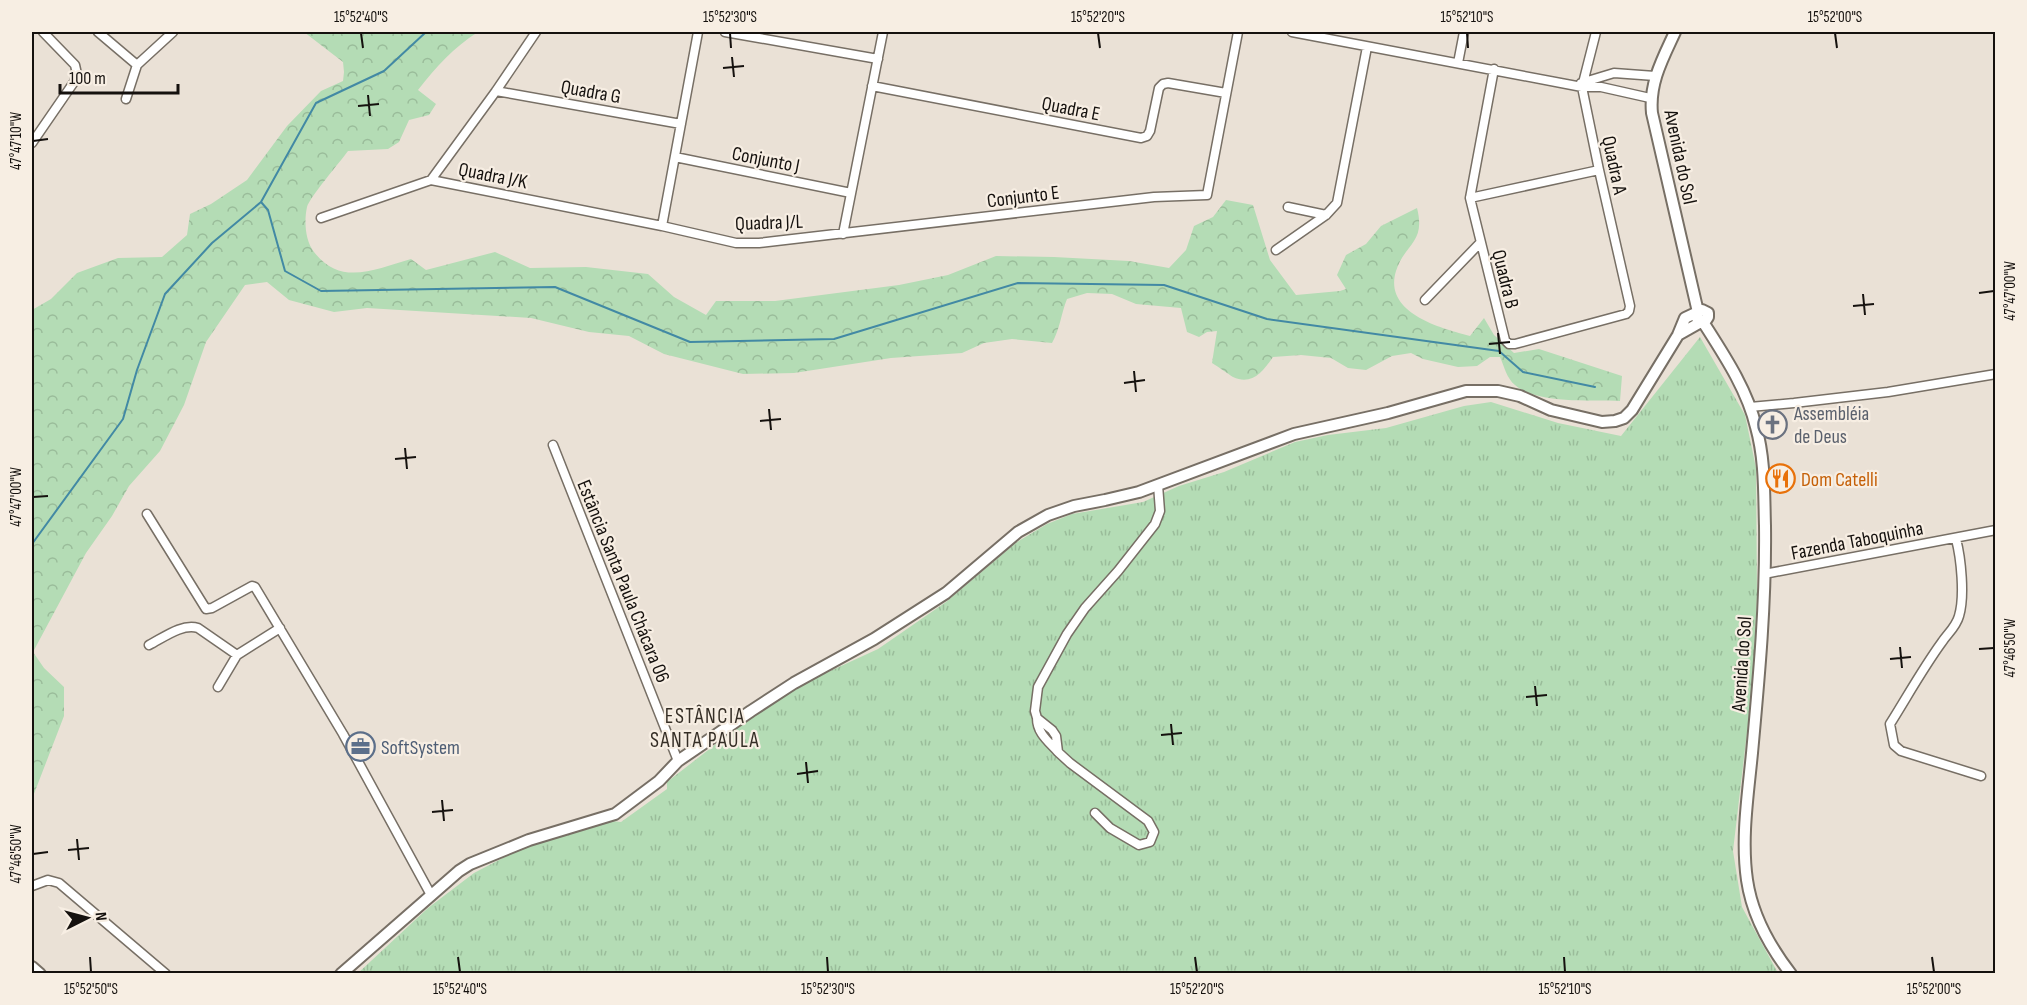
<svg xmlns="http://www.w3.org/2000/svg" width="2027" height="1005" font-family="'Sofia Sans Condensed',sans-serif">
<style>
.grass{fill:url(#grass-tufts)}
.forest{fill:url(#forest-crowns)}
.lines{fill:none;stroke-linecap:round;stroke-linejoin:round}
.stream{stroke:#4289a4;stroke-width:2}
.minor-casing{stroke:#776f65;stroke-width:11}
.tertiary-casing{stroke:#776f65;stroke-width:14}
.minor{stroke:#fff;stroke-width:8}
.tertiary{stroke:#fff;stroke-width:10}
.ticks{fill:none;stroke:#15110e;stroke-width:2}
.labels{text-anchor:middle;stroke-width:4.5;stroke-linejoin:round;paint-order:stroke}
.street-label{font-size:20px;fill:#15110e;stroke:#f7eee3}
.worship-label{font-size:20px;fill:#5b616d;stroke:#f7eee3;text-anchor:start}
.food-label{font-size:20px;fill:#c56008;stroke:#f7eee3;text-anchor:start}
.service-label{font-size:20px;fill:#4e5e75;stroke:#f7eee3;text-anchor:start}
.neighbourhood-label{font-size:21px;letter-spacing:1.5px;fill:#352e26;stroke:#f7eee3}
.neatline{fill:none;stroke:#15110e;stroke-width:2}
.ticks-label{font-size:15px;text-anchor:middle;fill:#15110e}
</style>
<defs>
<pattern id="grass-tufts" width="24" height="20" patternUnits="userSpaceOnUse" patternTransform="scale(1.5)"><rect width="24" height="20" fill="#b4dcb5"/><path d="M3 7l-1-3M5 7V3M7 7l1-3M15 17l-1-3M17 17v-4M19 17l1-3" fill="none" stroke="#9abc9a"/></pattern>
<pattern id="forest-crowns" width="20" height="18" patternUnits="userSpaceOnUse" patternTransform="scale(1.5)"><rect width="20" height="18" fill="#b4dcb5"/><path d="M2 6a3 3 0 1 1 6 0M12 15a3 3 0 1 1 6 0" fill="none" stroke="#9abc9a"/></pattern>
</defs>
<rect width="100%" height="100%" fill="#eae1d6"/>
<path class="grass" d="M1700,337l45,78 11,53 1,127 -4,86 -20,170 9,56 36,66 -1421,1 71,-66 46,-35 52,-27 86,-25 9,1 46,-33v-7l94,-73 30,-20 87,-40 68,-47 71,-60 30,-18 25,-10 71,-12 36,-16 45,-14 71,-30 33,-7 58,-7 78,-22 27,-4 67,21 63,13z"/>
<path class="forest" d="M304,32h174c-25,16 -41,34 -60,58l18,14 -7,11 -20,5 -10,22 -11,7 -40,2c-8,11 -38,46 -41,56 -3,14 -2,33 7,45 27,35 61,17 97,7l15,11 69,-18 35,16 56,-1 62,7 26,23 32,18 10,-14h59l124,-16 49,-10 48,-19 58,1 75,4 40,7 17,-18 8,-24 19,-9 13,-17 27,5 17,55 26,35 44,-4 6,-2 -9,-14 9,-20 20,-11 15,-18 36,-18c9,35 -12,35 -21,63 -13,42 44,57 74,65l14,-18 10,17 20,18 25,-4 83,27 -2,25c-29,-1 -83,3 -105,-16 -8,-6 -11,-19 -15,-28h-10l-13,9 -19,1 -35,-8 -12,-6 -19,3 -26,14 -18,-2 -17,-10 -30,-3 -28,2c-10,14 -21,29 -40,20 -5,-3 -14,-10 -21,-14l5,-32 -10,1 -8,5 -12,-5 -6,-24 -45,-4 -24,-10 -25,-1 -20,6c-6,15 -7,30 -15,44l-40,-4 -28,4 -22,10 -71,5 -97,15 -51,1 -79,-20 -35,-18 -40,-4 -58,-14 -164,-10 -33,4 -45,-12 -22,-18 -22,3 -39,57 -22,63 -24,46 -31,35 -17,30 -26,37 -53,99 11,16 20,19v29l-32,83v-489l19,-11 26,-26 41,-15 44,-1 25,-22 3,-21 21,-10 36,-24 40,-54 34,-35 22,-10 1,-9 -1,-10z"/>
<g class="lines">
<path class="stream" d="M261,202l7,8 17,61 36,20 234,-4 135,55 144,-3 184,-56 146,2 103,34 232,32 24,21 72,15
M32,544l91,-125 14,-49 28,-76 47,-51 49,-41 55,-99 68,-32 42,-39"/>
<defs>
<path id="minor" d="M98,32l39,33
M725,32l153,27
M1292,32l290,55h19l49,11
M1458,63l6,-31
M1494,69l-24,129 35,142 4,4h6l111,-30 3,-3 1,-5 -31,-136 -17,-83 14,-55
M1581,83l33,-10 41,3
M872,86l269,52 6,-2 3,-5 9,-43 4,-4 5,-1 58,10
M496,91l185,33
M126,99l11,-34 36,-33
M32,143l42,-61 3,-8 -2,-9 -32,-33
M675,157l176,36
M431,180l65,-89 40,-59
M1470,198l129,-28
M1288,207l38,8
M321,218l110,-38 231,46 74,17h23l395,-46 53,-2 31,-163
M662,226l36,-194
M843,234l40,-202
M1276,250l50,-35 11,-12 30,-156
M1425,300l55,-57
M1750,407l44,-4 94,-11 108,-18
M553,445l125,316
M147,514l59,95 6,-1 40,-22 3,1 88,147 88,161
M1956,539c5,19 9,57 3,77 -3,11 -11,17 -17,26 -19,26 -35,55 -52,82l4,21 7,6 80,25
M1764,574l232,-44
M149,645c14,-7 33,-22 49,-17l39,27 43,-27
M218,687l19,-32
M1037,718c0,15 11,23 21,34
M1095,813l15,15 29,17 11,-3 4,-10 -6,-11 -78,-58 -12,-11 -2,-16 -4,-6 -15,-12 -2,-7 3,-24 29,-53 18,-26 33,-37 37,-47 5,-13 -2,-26
M32,886l16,-6 11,3 107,91"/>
<path id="tertiary" d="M1675,32c-12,26 -26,51 -23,81l46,199
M1703,322c21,33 44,67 53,105 9,32 8,65 9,99 1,76 -6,151 -13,227 -4,42 -11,85 -5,127 5,34 23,67 44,94
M1678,335l23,-13
M32,967l8,7
M341,974l118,-103 11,-7 59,-24 86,-26 44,-33 19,-20 73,-50 43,-28 80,-44 72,-46 72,-61 30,-17 26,-9 31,-6 34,-8 155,-58 94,-21 78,-22h32l22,5 31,14 51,12 13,-1 9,-3 8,-8 46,-75 7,-17 17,-8 6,3v4l-2,3 -5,2 -4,-4v-5"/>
</defs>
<use href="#minor" class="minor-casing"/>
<use href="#tertiary" class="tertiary-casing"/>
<use href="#minor" class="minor"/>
<use href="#tertiary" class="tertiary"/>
</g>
<path class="ticks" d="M361,33l2,15M730,33l1,15M1098,33l2,15M1467,33l1,15M1835,33l2,15M732,57l2,20M723,68l21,-2M368,95l2,21M358,106l21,-2M33,141l15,-2M1979,293l15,-2M1863,294l2,21M1853,306l21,-2M1498,333l2,21M1489,344l21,-2M1134,371l2,21M1124,383l21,-3M769,409l2,21M760,421l21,-2M405,448l2,21M395,459l21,-2M33,497l15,-1M1900,647l2,21M1979,649l15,-1M1890,659l21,-2M1535,686l2,20M1526,697l21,-2M1171,724l2,21M1161,735l21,-2M806,762l2,21M797,774l21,-3M442,800l2,21M432,812l21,-2M77,839l2,21M68,850l21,-2M33,854l15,-2M90,957l1,15M458,957l2,15M827,957l1,15M1195,957l2,15M1564,957l1,15M1932,957l2,15"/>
<defs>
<symbol id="church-ring" viewBox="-11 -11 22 22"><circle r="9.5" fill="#f7eee3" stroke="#6b7280" stroke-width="1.5"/><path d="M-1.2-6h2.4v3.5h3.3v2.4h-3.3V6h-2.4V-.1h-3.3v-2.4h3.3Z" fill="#6b7280"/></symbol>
<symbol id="restaurant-ring" viewBox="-11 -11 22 22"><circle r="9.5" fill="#f7eee3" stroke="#e8710a" stroke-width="1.5"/><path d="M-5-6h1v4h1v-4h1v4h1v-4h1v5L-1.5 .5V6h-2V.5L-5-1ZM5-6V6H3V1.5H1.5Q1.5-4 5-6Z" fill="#e8710a"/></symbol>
<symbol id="office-ring" viewBox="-11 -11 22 22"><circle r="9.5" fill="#f7eee3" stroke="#5c6f8a" stroke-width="1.5"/><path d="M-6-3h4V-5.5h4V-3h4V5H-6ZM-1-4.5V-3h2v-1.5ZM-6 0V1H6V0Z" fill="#5c6f8a"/></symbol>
</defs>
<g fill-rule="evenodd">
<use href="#church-ring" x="1756" y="408" width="33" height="33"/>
<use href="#restaurant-ring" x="1764" y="462" width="33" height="33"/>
<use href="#office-ring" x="344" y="730" width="33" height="33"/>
</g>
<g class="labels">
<g class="street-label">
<text transform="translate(591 91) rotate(10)" y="7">Quadra G</text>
<text transform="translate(1071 108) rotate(11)" y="7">Quadra E</text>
<text transform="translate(1681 157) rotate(78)" y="7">Avenida do Sol</text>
<text transform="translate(766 159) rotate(11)" y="7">Conjunto J</text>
<text transform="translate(1615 165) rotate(78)" y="7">Quadra A</text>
<text transform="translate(493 175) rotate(11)" y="7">Quadra J/K</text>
<text transform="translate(1023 196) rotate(-7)" y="7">Conjunto E</text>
<text transform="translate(769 222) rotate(-2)" y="7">Quadra J/L</text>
<text transform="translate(1506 279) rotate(76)" y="7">Quadra B</text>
<text transform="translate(1857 540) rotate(-11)" y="7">Fazenda Taboquinha</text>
<text transform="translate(624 581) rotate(68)" y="7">Estância Santa Paula Chácara 06</text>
<text transform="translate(1741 664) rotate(-86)" y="7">Avenida do Sol</text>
</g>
<g class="worship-label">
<text x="1794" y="420">Assembléia<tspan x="1794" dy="23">de Deus</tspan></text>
</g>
<g class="food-label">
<text x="1801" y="486">Dom Catelli</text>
</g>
<g class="service-label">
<text x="381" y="754">SoftSystem</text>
</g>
<g class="neighbourhood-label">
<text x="705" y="723">ESTÂNCIA<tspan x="705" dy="24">SANTA PAULA</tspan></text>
</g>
</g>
<rect width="2027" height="1005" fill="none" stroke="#f7eee3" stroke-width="66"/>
<g transform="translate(87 918) rotate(84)" stroke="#f7eee3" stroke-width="4.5" paint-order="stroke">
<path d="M0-4.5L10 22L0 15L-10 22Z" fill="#15110e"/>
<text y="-9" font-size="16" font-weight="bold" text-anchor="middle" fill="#15110e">N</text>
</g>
<path d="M60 84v9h118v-9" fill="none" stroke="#15110e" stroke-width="3"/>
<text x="69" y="84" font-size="18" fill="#15110e" stroke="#f7eee3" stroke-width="4.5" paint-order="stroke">100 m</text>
<rect x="33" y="33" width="1961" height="939" class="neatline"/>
<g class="ticks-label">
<text x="361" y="22">15°52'40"S</text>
<text x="730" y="22">15°52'30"S</text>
<text x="1098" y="22">15°52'20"S</text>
<text x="1467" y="22">15°52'10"S</text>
<text x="1835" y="22">15°52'00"S</text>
<text transform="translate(16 141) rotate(-90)" y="5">47°47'10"W</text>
<text transform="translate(2010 291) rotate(-90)" y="5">47°47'00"W</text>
<text transform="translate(16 497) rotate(-90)" y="5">47°47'00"W</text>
<text transform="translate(2010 648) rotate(-90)" y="5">47°46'50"W</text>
<text transform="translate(16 854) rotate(-90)" y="5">47°46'50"W</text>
<text x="91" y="994">15°52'50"S</text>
<text x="460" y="994">15°52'40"S</text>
<text x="828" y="994">15°52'30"S</text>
<text x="1197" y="994">15°52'20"S</text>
<text x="1565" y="994">15°52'10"S</text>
<text x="1934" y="994">15°52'00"S</text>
</g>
</svg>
